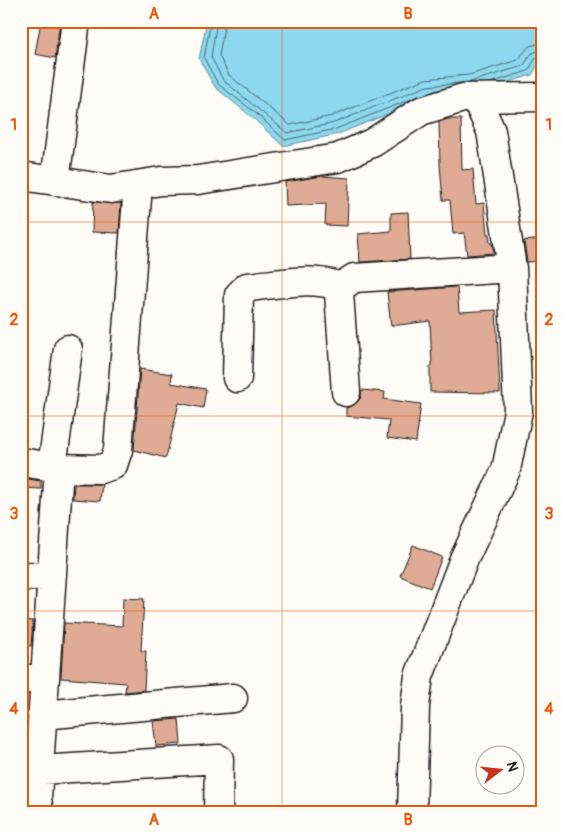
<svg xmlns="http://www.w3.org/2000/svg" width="563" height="833" font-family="Pangolin,sans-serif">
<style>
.water{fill:#8dd8ee;stroke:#608d9a}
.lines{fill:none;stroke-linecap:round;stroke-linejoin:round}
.shore{stroke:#496770;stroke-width:1}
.building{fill:#e0ab94;stroke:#1c1c1c}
.minor-casing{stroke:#1c1c1c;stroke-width:31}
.tertiary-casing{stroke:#1c1c1c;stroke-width:31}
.minor{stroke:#fdfcf7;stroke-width:28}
.tertiary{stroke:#fdfcf7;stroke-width:28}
.grid{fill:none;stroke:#e8590c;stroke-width:1;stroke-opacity:0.55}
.neatline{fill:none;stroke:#e8590c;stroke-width:2}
.grid-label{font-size:16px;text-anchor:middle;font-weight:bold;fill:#e8590c}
</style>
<rect width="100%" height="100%" fill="#fdfcf7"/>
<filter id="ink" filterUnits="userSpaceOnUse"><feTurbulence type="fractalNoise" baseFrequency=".02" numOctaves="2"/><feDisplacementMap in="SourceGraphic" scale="10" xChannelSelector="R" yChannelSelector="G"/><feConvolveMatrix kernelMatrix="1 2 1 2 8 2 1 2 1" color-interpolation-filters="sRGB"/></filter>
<g filter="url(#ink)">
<path class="water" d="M207,21h335v37l-10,17 -60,18 -42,4 -92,37 -55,12 -30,-28 -38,-31 -16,-28z"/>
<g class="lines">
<path class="shore" d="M211,21l-7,37 14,26 39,30 28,26 51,-11 78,-31
M217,21l-6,36 12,23 64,53 47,-10 93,-37 43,-4 53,-16 9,-13 10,-3
M225,21l-6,35 10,19 61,50 42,-9 93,-37 44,-4 49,-15 11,-14 13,-3
M490,83l38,-12 8,-13 6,-1"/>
</g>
<path class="building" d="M41,21h19l-5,37 -20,-4z
M448,119h13l1,51 11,-1 3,35 8,-1 3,31h2l1,9h2l2,10 -27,2 -3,-22 -11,1 -3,-34h-7l-3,-35 -1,-43z
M322,176l27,2 -2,48 -22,-1 1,-21 -40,2 -1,-24z
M93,202l28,1 -2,30 -27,-1z
M408,212l2,47 -50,3 -2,-28 33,-3v-18z
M542,239v22l-15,1 -3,-21z
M457,287l2,25 37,-2 4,83 -70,-1v-25h2l-2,-46 -39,5 -4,-34z
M140,369l32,5 -1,9 35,6 -3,19 -24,-5 -13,55 -32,-8z
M362,390l23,2 -1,7 37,5 -5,38 -29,-4 2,-18 -43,-4v-8l8,-3 6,-6z
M21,478l20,3v8l-20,-1z
M74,484h28l-2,17 -27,-2z
M413,545l29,12 -12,31 -30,-12z
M123,598l21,1 -3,52h5l-2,39 -19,2 1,-9 -65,-5 3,-55 58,3z
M21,620l12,1 -2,25 -10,-1z
M179,719l2,25 -25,2 -3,-25z"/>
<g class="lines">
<defs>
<path id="minor" d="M55,181l21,-160
M237,378l2,-83 8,-8c31,-3 64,-11 94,0
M346,392l-7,-99 2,-6 13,-9 158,-10
M21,462l38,6
M52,467l16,-118
M21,576l30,1
M21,679h23
M42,715l191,-17
M39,770l180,-11 -1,53
M39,812l-2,-14 22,-330 41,1 13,-4 5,-15 20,-265
M412,812l3,-106 4,-30 45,-117 42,-89 12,-59 -6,-143 -21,-137 -15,-33"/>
<path id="tertiary" d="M21,176l90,13 50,-8 37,-1 140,-22 34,-15 49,-32 42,-13 79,-1"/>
</defs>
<use href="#minor" class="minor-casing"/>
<use href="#tertiary" class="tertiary-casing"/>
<use href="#minor" class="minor"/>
<use href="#tertiary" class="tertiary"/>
</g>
</g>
<path class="grid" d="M282,21v791M21,222h521M21,416h521M21,611h521"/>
<rect width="563" height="833" fill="none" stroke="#fdfcf7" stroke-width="55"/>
<g transform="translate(500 770) rotate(74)"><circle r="24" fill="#fdfcf7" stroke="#a3a29f"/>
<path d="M0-4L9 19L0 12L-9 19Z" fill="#c8321e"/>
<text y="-8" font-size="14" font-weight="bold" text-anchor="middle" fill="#1c1c1c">N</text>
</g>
<rect x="28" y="28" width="508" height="778" class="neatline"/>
<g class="grid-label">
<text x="154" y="19">A</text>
<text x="408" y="19">B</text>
<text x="14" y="130">1</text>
<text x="549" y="130">1</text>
<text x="14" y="325">2</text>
<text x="549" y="325">2</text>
<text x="14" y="519">3</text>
<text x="549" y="519">3</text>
<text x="14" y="714">4</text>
<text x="549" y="714">4</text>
<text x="154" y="825">A</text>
<text x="408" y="825">B</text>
</g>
</svg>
